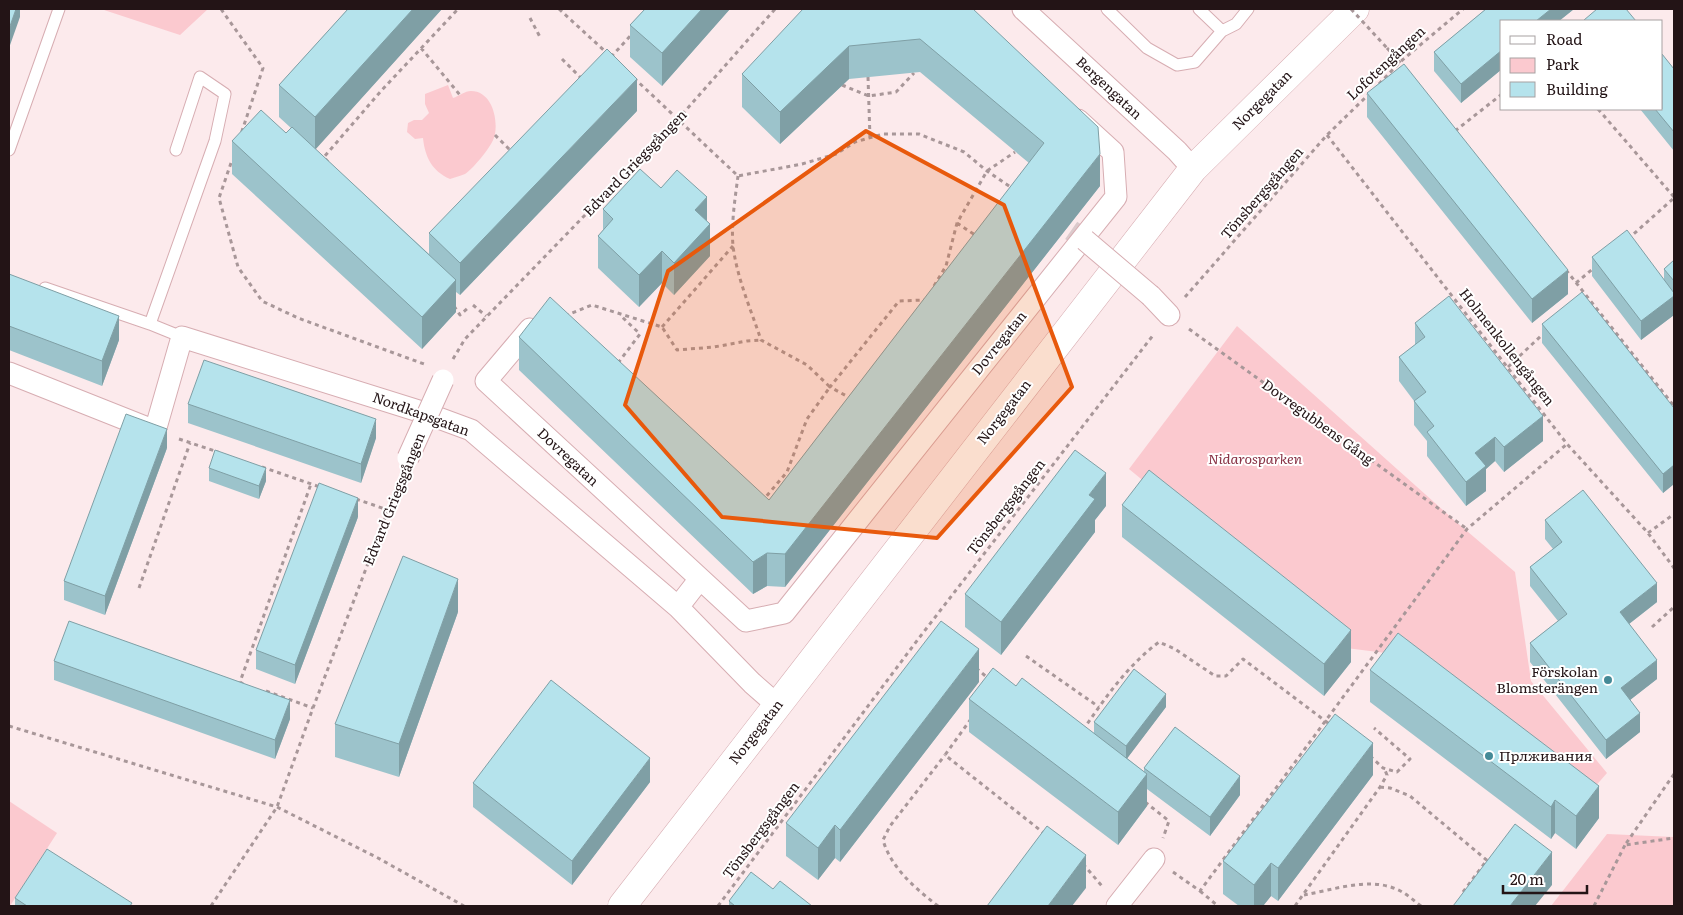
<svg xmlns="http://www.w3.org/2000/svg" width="1683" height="915" font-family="Literata,serif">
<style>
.green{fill:#fbc9cf}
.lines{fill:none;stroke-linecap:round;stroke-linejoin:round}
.street-tunnel{stroke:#dbcacc;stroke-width:21;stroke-dasharray:21 11;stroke-linecap:butt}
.lane-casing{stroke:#d7adb2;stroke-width:13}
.street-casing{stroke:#d7adb2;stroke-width:23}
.secondary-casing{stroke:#d7adb2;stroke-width:29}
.path{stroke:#a89799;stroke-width:3;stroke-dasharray:4 4;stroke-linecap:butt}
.lane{stroke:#fff;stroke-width:11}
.street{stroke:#fff;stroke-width:21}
.secondary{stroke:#fff;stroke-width:28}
.street-bridge-casing{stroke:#d7adb2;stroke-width:23;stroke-linecap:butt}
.path-bridge{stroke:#a89799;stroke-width:3;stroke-dasharray:4 4;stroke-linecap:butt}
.street-bridge{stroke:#fff;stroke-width:21}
.wall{fill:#9cc3cb}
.shaded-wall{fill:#7f9fa5}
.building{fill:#b5e3ec;stroke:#7f9fa5}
.marked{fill:#e8590c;fill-opacity:0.2;stroke:#e8590c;stroke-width:4;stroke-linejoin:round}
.poi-dot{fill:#458a97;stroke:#fff;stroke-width:2}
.labels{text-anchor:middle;stroke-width:4;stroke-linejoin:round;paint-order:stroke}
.street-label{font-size:14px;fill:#231416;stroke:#fff}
.park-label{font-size:14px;font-style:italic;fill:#893346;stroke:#fff}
.poi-label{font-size:14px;fill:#231416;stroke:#fff;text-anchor:end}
</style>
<rect width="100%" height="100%" fill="#fceaec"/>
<path class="green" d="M101,9h107l-28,26z
M448,85l5,13c6,-2 12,-7 18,-7 20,0 27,26 24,43 -1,10 -21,34 -30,40 -4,2 -10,3 -15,5 -18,-8 -25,-22 -27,-41l-8,1 -8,-7 1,-9 6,-3h8l7,-7 -4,-9v-10z
M1237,326l217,194 61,52 16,109 76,92 -21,24 -184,-142 -56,-7 -217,-179z
M9,801l48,32 -47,73h-1z
M1607,834l67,3v69h-123z"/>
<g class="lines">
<path class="street-tunnel" d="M1045,212l40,28"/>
<defs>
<path id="lane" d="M1107,9l40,39 30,17 18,-3 27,-31
M1199,9l23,22 14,-7 12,-15
M9,150l50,-141
M45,288l105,36 32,13
M150,324l65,-183 10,-47 -25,-17 -24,73"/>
<path id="street" d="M1023,9l154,142 16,18
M1151,296l18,19
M530,329l-44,52 260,240 38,-8 332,-416 -3,-45 -35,-32
M9,373l146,58 27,-94 243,76 46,17 207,177 74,76 25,22
M678,607l21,-27
M1117,906l37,-47"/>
<path id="secondary" d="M622,906l571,-737 162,-160"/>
</defs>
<use href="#lane" class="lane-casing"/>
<use href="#street" class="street-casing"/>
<use href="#secondary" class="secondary-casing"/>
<path class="path" d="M221,9l42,59 -22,66
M559,9l49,45
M530,18l10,19
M421,48l39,47
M1387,48l18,20
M611,57l22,-24
M562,59l21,21
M868,77l2,61
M634,78l104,98 64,-12 34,-10 19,-12 28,-8h36l45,18 23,19 25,17
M1379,84l21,-22 63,-53
M842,85l27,11 27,-4 18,-19
M1598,109l76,88
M1455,131l47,-37
M495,135l17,17
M1327,135l240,309 81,89 26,35
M328,162l-4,-5 57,-66 77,-82
M231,163l-12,35 19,69 24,34 36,17 126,46
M738,176c-3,23 -7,48 -5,70 4,32 18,64 28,94l46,25 23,22 -23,32 -20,53 -23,27
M957,223l18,12
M1628,239l46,-41
M1566,270l108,136
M1576,283l19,-16
M934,286l12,-20 11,-43 30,-52 28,-19
M1185,297l142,-162 42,-41
M473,305l13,11
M454,306l6,9 9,-8
M565,316l27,-11 70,22 15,23 37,-3 33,-6 14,-1
M662,327l71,-81
M1189,329l278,200
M453,359l12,-20 213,-220 97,-110
M618,363l22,-29 -19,-18
M1508,367l36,-34
M852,399l-22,-12 69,-86 26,-1
M179,439l39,13
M262,467l58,20
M356,499l32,11
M1648,533l26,-19
M139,588l51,-145
M1652,627l22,-20
M1026,656l73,51
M976,668l13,11
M243,684l-3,-2 71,-198
M266,691l47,17
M971,719l-26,36 100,79
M9,726l268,81 101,51 86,48
M1083,730c22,-32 44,-64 76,-88l16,7 40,27h11l17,-17 89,67
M1370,756l13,12 14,4 13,-13 -36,-31
M1674,774l-49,71 49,-7
M1380,787l10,1 20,8 79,66
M1145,802l24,19 -6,17
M1083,864l19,22
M1173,872l27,19 267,-362 100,-85
M1200,891l18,15
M1463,892l24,-32
M1304,895c28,-5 65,-18 92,-6 10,4 17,11 25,17
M211,906l66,-99 36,-99 87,-229
M718,906l201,-268 235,-304
M938,906c-22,-17 -47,-38 -55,-66l7,-14 55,-71
M1295,906l85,-119 7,-12 -3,-7
M1594,906l31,-61"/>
<use href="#lane" class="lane"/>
<use href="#street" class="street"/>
<use href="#secondary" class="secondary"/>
<defs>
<path id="street-bridge" d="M1085,240l66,56
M408,458l35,-78"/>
</defs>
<use href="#street-bridge" class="street-bridge-casing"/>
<path class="path-bridge" d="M1351,9l36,39"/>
<use href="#street-bridge" class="street-bridge"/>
</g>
<path class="wall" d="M348,9h94l-127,140 114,105v-21l208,-122 -177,184 -4,-3v20l-34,37 -190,-175v-33l54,-8 5,-5 -12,-11v-32z
M645,9h85l-68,77 -32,-29v-32z
M973,9l127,177 -315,401 -18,-1 -14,8 -234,-224v-33l250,163 260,-337 -109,-91 -71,7 -69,65 -38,-37v-33z
M1486,9h88l-15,12h-57v48l-41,34 -27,-32v-19z
M1674,69v82l-34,-42h22z
M1367,93l201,201 -36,29 -165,-206z
M603,209l104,12 3,35 -36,39 -12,-12 -23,24 -41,-39v-32l5,-6z
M1592,257l72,23v-11l10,-9v55l-33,25 -49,-64z
M9,274l110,66 -17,46 -93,-36z
M1415,323l128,118 -39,31 -9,-11 -9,8v22l-20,15 -39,-50v-15l-13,-16v-24l-15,-20v-24l16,-12z
M1542,324l132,84v76l-11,9 -121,-150z
M188,404l188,34 -15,45 -173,-60z
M167,448l-62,167 -41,-15v-19z
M209,468l57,13 -7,18 -50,-18z
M1122,505l229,157 -27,34 -202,-159z
M1106,506l-11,14v12l-94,123 -36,-28v-33z
M358,517l-63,167 -39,-15v-19z
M1545,520l112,82 -28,22 28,55 -27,21 10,32 -34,27 -76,-97v-19l28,-22 -28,-35v-19l23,-18 -8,-10z
M458,612l-59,165 -64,-20v-33z
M54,661l236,58 -15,40 -221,-79z
M1370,670l229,148 -23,31 -21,-16 -4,6 -181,-137z
M979,682l-139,180 -5,-4 -17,22 -32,-24v-33z
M1016,686l78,47v-11l72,-15 -39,51 17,14v-4l96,27 -30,41 -63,-47v17l-29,39 -149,-113v-33z
M1373,775l-95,126 -7,-5 -8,10h-24l-16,-12v-33z
M650,782l-78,103 -99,-78v-24z
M773,889l39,17h-83v-5z
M15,898l117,8h-117z"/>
<path class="shaded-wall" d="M16,9h4v8l-11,31v-19z
M413,9h29l-127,141v-33z
M702,9h28l-68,77v-33z
M1551,9h23l-15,12h-23z
M849,46v33l-69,65v-32z
M1502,50v19l-41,34v-19z
M637,79v32l-177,184v-32z
M1100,154v32l-315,401v-33z
M707,197v30l3,-3v32l-36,39v-32l21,-53z
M662,251v32l-23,24v-32z
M1568,270v24l-36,29v-24z
M456,280v32l-34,37v-32z
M1674,296v19l-33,25v-19z
M119,316v24l-17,46v-25z
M1543,416v25l-39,31v-25z
M376,419v19l-15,45v-19z
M167,429v19l-62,167v-19z
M1495,437v24l-9,8v22l-20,15v-24l9,-29z
M1674,465v19l-11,9v-19z
M266,468v13l-7,18v-13z
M1106,473v33l-11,14v12l-94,123v-33l88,-127z
M358,498v19l-63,167v-19z
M767,553v33l-14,8v-32z
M458,579v33l-59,165v-33z
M1657,583v19l-37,29v-19z
M1351,630v32l-27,34v-32z
M979,649v33l-139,180v-32z
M1657,660v19l-36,28v-19z
M1166,694v13l-40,53v-14z
M290,700v19l-15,40v-19z
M1640,713v19l-34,27v-19z
M1373,743v32l-95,126v-33z
M650,758v24l-78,103v-24z
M1147,774v32l-29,39v-33z
M1240,776v19l-30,41v-19z
M1599,786v32l-23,31v-33z
M1555,800v33l-4,6v-32z
M835,825v33l-17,22v-32z
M1552,852v33l-17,21h-25z
M1086,855v33l-14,18h-24z
M1271,863v33l-8,10h-9v-21z"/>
<path class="building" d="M9,9h7l-7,20z
M348,9h65l-98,108 -36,-32z
M645,9h57l-40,44 -32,-28z
M803,9h170l125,118 2,27 -315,400 -18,-1 -14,9 -234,-225 31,-40 219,203 275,-357 -124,-104 -71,7 -69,66 -38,-38z
M1486,9h65l-15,12h-34v29l-41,34 -27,-32z
M1597,9h29l10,12h-51l-1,-1z
M607,49l30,30 -177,184 -31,-30z
M1662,54l12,15v63l-19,-23h7z
M1404,64l164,206 -36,29 -165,-206z
M261,110l25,23 6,-6 164,153 -34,37 -190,-176z
M640,169l21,19 16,-18 30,27 -12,13 15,14 -36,39 -12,-12 -23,24 -41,-39 15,-17 -10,-10z
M1627,230l47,63v3l-33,25 -49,-64z
M1674,260v21l-10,-12z
M9,274l110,42 -17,45 -93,-35z
M1582,292l92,116v57l-11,9 -121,-150z
M1449,296l94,120 -39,31 -9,-10 -20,16 11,13 -20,16 -39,-50 7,-6 -20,-25 12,-9 -27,-35 26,-20 -10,-14z
M204,360l172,59 -15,45 -173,-60z
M126,414l41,15 -62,167 -41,-15z
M215,450l51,18 -7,18 -50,-18z
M1075,450l31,23 -17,22 6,4 -94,123 -36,-28z
M1149,470l202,160 -27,34 -202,-159z
M319,483l39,15 -63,167 -39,-15z
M1583,490l74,93 -37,29 37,48 -36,28 19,25 -34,27 -76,-97 37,-29 -37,-47 32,-25 -17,-22z
M403,556l55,23 -59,165 -64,-20z
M69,621l221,79 -15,40 -221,-79z
M941,621l38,28 -139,181 -5,-5 -17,23 -32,-25z
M1398,633l201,153 -23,30 -21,-16 -4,7 -181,-137z
M993,668l23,18 6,-8 125,96 -29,38 -149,-113z
M1134,669l32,25 -40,52 -32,-24z
M551,680l99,78 -78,103 -99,-78z
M1335,714l38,29 -95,125 -7,-5 -17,22 -31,-24z
M1175,727l65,49 -30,41 -66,-49z
M1515,824l37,28 -42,54h-57z
M1047,826l39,29 -38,51h-61z
M47,849l85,54 -2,3h-103l-12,-8z
M751,872l22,17 7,-8 32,25h-77l-6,-5z"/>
<path class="marked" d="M866,131l138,74 68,182 -135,151 -215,-21 -97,-112 43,-134z"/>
<g class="poi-dot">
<circle cx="1608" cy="680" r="5"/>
<circle cx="1489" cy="756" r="5"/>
</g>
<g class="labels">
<g class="street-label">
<text transform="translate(1386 63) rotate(-43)" y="5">Lofotengången</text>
<text transform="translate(1109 88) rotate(43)" y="5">Bergengatan</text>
<text transform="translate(1262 100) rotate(-45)" y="5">Norgegatan</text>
<text transform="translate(635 163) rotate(-46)" y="5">Edvard Griegsgången</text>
<text transform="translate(1262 193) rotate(-49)" y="5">Tönsbergsgången</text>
<text transform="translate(999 343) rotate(-51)" y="5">Dovregatan</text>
<text transform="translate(1507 347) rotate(52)" y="5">Holmenkollengången</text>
<text transform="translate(1004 412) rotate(-52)" y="5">Norgegatan</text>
<text transform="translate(421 414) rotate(20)" y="5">Nordkapsgatan</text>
<text transform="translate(1318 422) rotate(36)" y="5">Dovregubbens Gång</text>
<text transform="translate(568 457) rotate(43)" y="5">Dovregatan</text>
<text transform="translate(394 499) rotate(-68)" y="5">Edvard Griegsgången</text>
<text transform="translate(1006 507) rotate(-52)" y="5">Tönsbergsgången</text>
<text transform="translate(756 732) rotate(-52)" y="5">Norgegatan</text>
<text transform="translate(761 830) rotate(-53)" y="5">Tönsbergsgången</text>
</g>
<g class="park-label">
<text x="1255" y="464">Nidarosparken</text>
</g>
<g class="poi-label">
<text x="1598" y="677">Förskolan<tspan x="1598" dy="16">Blomsterängen</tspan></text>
<text x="1499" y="761" text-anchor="start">Прлживания</text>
</g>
</g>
<rect width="1683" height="915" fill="none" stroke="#231416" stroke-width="20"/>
<rect x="1500" y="20" width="162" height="90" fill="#ffffff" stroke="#a7a1a2"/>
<rect x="1510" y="36" width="25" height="8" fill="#ffffff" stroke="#a7a1a2"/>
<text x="1546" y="45" font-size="15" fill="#231416">Road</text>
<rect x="1510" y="58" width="25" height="15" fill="#fbc9cf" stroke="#a7a1a2"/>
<text x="1546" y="70" font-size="15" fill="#231416">Park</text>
<rect x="1510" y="82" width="25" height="15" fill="#b5e3ec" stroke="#a7a1a2"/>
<text x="1546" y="95" font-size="15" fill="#231416">Building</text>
<path d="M1503 885v8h84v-8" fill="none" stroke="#231416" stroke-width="2.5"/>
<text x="1510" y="885" font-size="15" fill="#231416" stroke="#ffffff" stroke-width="4" paint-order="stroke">20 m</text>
</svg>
